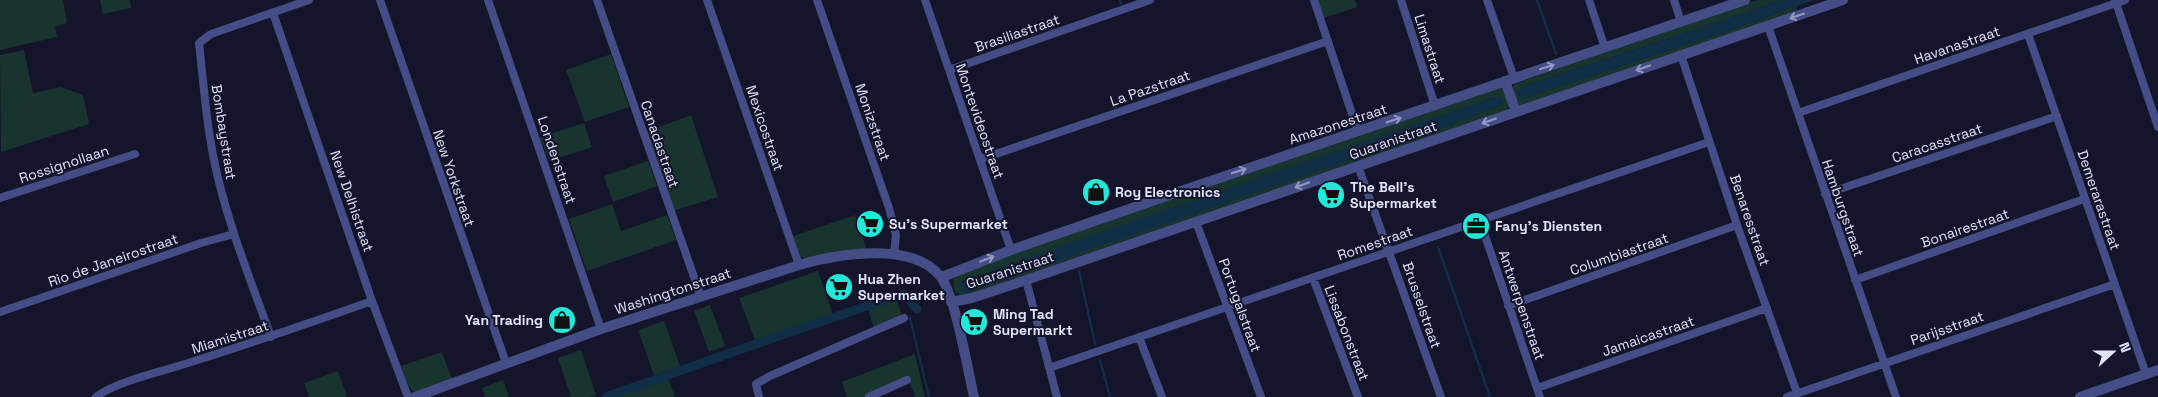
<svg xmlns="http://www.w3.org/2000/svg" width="2158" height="397" font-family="'Space Grotesk',sans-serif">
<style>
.green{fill:#18342e;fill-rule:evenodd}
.water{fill:#112e47}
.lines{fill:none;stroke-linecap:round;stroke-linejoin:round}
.stream{stroke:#112e47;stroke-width:2.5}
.canal{stroke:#112e47;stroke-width:9}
.minor{stroke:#444d85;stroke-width:8}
.tertiary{stroke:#444d85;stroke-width:10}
.oneway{stroke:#9298c0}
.labels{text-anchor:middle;stroke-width:4;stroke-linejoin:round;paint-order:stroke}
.street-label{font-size:14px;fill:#e1e3fc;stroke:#14142b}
.poi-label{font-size:14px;font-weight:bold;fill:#e1e3fc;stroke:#14142b;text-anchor:start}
</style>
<rect width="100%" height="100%" fill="#14142b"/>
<path class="green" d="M0,0h63l4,23 -12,4 2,10 -57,13z
M100,0h30l1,8 -28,6z
M1318,0h37l2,7 -33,11z
M1757,0h26l-25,9 -5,-1 -3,4 -207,68 -22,8 -2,9 5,1 207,-68 62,-23 1,6 -275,93c-5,-5 -8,-15 -5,-22z
M24,50l9,43 28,-6 22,8 6,29 -88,28 -1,-97z
M611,54l18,53 -44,15 -19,-52z
M1500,88l4,1 5,13 -1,8 -545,186 -5,-2 -4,-4 -1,-14 19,-9zM1495,97l6,1 2,6c-89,35 -180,65 -271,95 -89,29 -177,61 -265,93l-6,-10z
M691,115l27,82 -45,14 -27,-79z
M584,123l8,24 -43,14 -9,-24z
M648,161l9,25 -44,16 -9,-26z
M612,204l9,27 46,-16 9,25 -89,31 -18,-52z
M855,215l12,35 -61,9 -5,-2 -8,-21z
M818,271l15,44 -78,25 -16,-42z
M897,300l5,16 -28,12 -6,-19z
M710,305l15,41 -16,6 -15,-41z
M664,321l16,45 -26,9 -16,-45z
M581,350l15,45 -7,2h-18l-13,-39z
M442,352l11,30 -36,12c-10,-5 -12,-18 -16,-28z
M915,354l10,43h-10l-7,-19 -43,19h-18l-5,-15z
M338,371l9,26h-38l-5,-14z
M668,379l7,18h-57z
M503,380l6,17h-24l-3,-9z"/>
<path class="water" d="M1783,0h31l-17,6v6l-3,1 -1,-6 -62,23 -207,68 -5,-1 -1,-4 3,-5 22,-8 207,-68 3,-4 5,1z
M1495,97h6l2,7 -58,23 -478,165h-6l-2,-3 2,-6 72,-27z"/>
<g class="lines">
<path class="stream" d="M1120,0l1,4
M1537,0l19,54
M1438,247l52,150
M1079,271l16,73
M910,318l19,79
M1100,360l10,37"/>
<path class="canal" d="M606,397c99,-35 198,-71 298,-103l13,15"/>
<path class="minor" d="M380,0l126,363
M488,0l113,329
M597,0l104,297
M707,0l92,265
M817,0l72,208 7,27 -2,19
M925,0l86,250
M1314,0l44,132
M1401,0l34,106
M1487,0l27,78
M1589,0l16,48
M1674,0l7,22
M2115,0l43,127
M273,13l99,288 36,96
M1768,26l128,371
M2028,34l118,340
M1681,55l56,170 60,168
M949,70l201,-70
M1798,113l327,-113
M981,159l347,-118
M1358,166l83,231
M1825,194l232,-78
M0,198l135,-44
M1480,221l60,176
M1196,222l65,175
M1313,278l45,119
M1026,280l31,117
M1855,280l229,-81
M1508,306l229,-81
M0,312l201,-69 33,-9
M271,337c-19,-53 -40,-105 -53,-159 -11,-44 -14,-91 -19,-135l12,-9 98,-34
M1139,337l23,60
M1049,368l660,-226
M1537,388l230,-80
M96,397c19,-15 64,-25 89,-33 63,-20 125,-41 187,-63
M759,397l-3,-13 14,-8 134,-58
M869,397l38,-17
M1787,397l328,-113"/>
<path class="tertiary" d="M1505,81l11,31
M942,277l69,-27 170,-59 564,-191
M951,302l21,-4 54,-18 817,-280
M415,397l186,-68 198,-64c38,-11 113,-24 141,11 15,18 28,95 34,121
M2080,397l78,-27"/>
</g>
<defs><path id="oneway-shaft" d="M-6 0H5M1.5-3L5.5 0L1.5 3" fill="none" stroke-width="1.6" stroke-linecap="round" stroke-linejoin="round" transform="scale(1.25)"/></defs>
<g class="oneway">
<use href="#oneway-shaft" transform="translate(1797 16) rotate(161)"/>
<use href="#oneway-shaft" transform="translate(1547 67) rotate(-18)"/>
<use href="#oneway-shaft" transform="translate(1643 68) rotate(161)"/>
<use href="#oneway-shaft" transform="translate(1394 120) rotate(-18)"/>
<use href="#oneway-shaft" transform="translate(1489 121) rotate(161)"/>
<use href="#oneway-shaft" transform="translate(1239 171) rotate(-18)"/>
<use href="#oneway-shaft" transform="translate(1302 185) rotate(161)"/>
<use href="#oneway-shaft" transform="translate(987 259) rotate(-21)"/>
</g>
<defs>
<symbol id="shop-disc" viewBox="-11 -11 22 22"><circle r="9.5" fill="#20e9d9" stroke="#14142b"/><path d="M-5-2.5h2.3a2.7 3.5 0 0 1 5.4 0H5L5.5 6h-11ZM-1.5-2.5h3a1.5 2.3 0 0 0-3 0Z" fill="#111"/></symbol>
<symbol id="supermarket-disc" viewBox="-11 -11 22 22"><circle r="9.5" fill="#20e9d9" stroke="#14142b"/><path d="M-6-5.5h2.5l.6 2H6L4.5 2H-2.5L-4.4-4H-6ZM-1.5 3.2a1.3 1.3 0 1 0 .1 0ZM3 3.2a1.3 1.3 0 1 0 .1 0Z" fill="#111"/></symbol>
<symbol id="office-disc" viewBox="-11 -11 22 22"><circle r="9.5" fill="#20e9d9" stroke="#14142b"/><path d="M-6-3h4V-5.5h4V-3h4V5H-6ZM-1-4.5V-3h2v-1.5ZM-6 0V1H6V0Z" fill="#111"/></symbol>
</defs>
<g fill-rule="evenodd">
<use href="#shop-disc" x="1080" y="176" width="32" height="32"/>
<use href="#supermarket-disc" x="1315" y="179" width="32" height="32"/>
<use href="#supermarket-disc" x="854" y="208" width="32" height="32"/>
<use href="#office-disc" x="1460" y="210" width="32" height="32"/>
<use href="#supermarket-disc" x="823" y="271" width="32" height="32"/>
<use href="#shop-disc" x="546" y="304" width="32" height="32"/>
<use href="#supermarket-disc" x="958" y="306" width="32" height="32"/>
</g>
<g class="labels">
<g class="street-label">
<text transform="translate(1017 33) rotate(-19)" y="5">Brasiliastraat</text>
<text transform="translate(1957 45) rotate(-19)" y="5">Havanastraat</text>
<text transform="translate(1430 49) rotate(72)" y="5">Limastraat</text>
<text transform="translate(1150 88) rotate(-19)" y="5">La Pazstraat</text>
<text transform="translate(980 121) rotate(71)" y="5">Montevideostraat</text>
<text transform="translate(873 122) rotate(71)" y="5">Monizstraat</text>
<text transform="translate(1338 124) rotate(-18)" y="5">Amazonestraat</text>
<text transform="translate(765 128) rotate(71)" y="5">Mexicostraat</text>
<text transform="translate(224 132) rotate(81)" y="5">Bombaystraat</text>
<text transform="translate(1393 140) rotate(-19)" y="5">Guaranistraat</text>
<text transform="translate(1937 143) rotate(-19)" y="5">Caracasstraat</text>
<text transform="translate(660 144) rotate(71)" y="5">Canadastraat</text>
<text transform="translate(557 160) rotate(71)" y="5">Londenstraat</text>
<text transform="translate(64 164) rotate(-18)" y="5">Rossignollaan</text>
<text transform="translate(454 178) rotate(71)" y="5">New Yorkstraat</text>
<text transform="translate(2099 200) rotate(71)" y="5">Demerarastraat</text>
<text transform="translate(352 201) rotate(71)" y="5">New Delhistraat</text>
<text transform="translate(1843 208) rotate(71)" y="5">Hamburgstraat</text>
<text transform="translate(1750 220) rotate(71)" y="5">Benaresstraat</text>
<text transform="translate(1965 228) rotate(-19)" y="5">Bonairestraat</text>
<text transform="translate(1375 243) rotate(-19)" y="5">Romestraat</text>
<text transform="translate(1619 254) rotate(-19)" y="5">Columbiastraat</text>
<text transform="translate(113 260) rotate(-19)" y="5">Rio de Janeirostraat</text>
<text transform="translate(1010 270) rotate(-18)" y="5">Guaranistraat</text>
<text transform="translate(673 291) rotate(-18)" y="5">Washingtonstraat</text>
<text transform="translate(1240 305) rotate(70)" y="5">Portugalstraat</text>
<text transform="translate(1422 305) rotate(71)" y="5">Brusselstraat</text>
<text transform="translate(1522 305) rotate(71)" y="5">Antwerpenstraat</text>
<text transform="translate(1947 328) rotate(-19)" y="5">Parijsstraat</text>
<text transform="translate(1347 333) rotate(69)" y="5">Lissabonstraat</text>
<text transform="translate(1648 336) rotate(-19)" y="5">Jamaicastraat</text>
<text transform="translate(230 337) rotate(-18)" y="5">Miamistraat</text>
</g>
<g class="poi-label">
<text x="1350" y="192">The Bell's<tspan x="1350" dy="16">Supermarket</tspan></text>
<text x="1115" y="197">Roy Electronics</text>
<text x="889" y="229">Su's Supermarket</text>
<text x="1495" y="231">Fany's Diensten</text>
<text x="858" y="284">Hua Zhen<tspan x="858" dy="16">Supermarket</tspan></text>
<text x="993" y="319">Ming Tad<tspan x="993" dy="16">Supermarkt</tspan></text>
<text x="543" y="325" text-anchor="end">Yan Trading</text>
</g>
</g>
<g transform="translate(2113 352) rotate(69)" stroke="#14142b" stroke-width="4" paint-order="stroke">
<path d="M0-4L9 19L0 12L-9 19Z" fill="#e1e3fc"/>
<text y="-8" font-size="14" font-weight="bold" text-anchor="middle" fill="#e1e3fc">N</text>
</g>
</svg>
